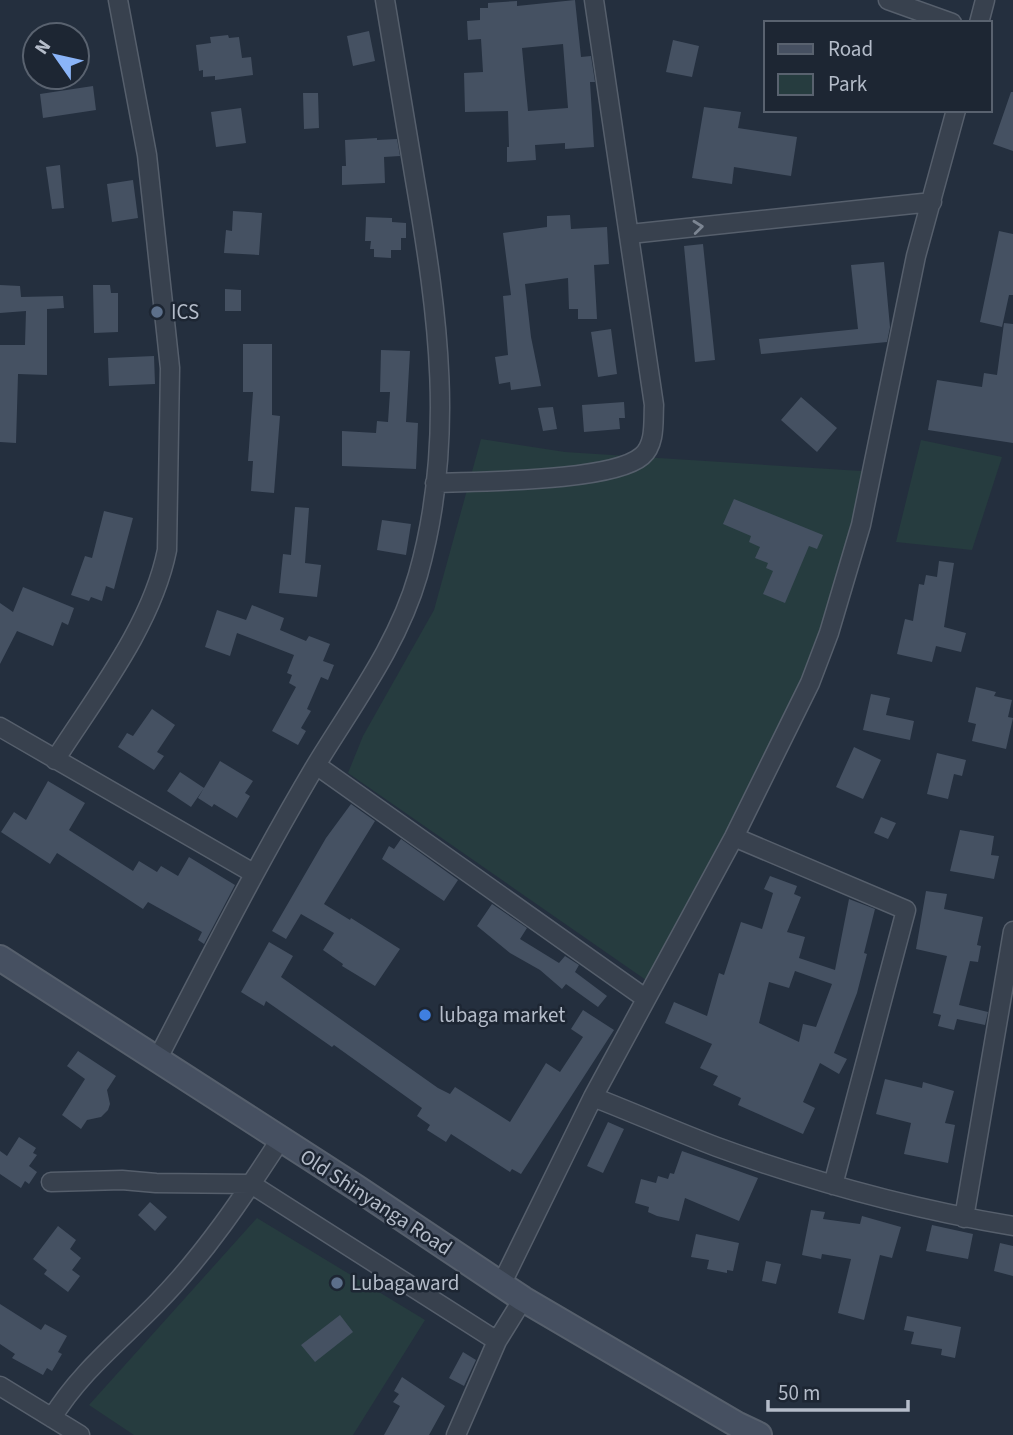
<svg xmlns="http://www.w3.org/2000/svg" width="1013" height="1435" font-family="'Source Sans 3',sans-serif">
<style>
.green{fill:#263c3f}
.building{fill:#455162;fill-rule:evenodd}
.lines{fill:none;stroke-linecap:round;stroke-linejoin:round}
.minor-casing{stroke:#565f6c;stroke-width:21}
.secondary-casing{stroke:#565f6c;stroke-width:28}
.minor{stroke:#38414e;stroke-width:18}
.secondary{stroke:#465061;stroke-width:24}
.oneway{stroke:#7c8592}
.service-dot{fill:#5c6f8a;stroke:#1d2633;stroke-width:2.5}
.shop-dot{fill:#3f7fe0;stroke:#1d2633;stroke-width:2.5}
.labels{text-anchor:middle;stroke-width:5;stroke-linejoin:round;paint-order:stroke}
.poi-label{font-size:21px;fill:#b4bcc9;stroke:#1d2633;text-anchor:start}
.street-label{font-size:21px;fill:#b4bcc9;stroke:#1d2633}
</style>
<rect width="100%" height="100%" fill="#242f3e"/>
<path class="green" d="M481,439l84,13 312,20 -54,177 -167,338 -308,-214 15,-37 71,-126z
M921,440l81,17 -30,93 -76,-8z
M257,1218l168,102 -72,115h-219l-45,-30z"/>
<path class="building" d="M575,0l6,57 10,-1 4,26h-5l4,65 -29,2v-6l-30,2 1,15 -29,2v-15h2l-1,-36 -43,1 -1,-39 19,-1 -2,-33 -13,1 -1,-19 13,-1v-12h8v-5l29,-2v5zM563,44l5,64 -40,3 -6,-63z
M369,31l6,30 -22,5 -6,-30z
M228,35l1,3 10,-1 3,21 9,-1 2,18 -38,5v-4l-12,1v-7l-4,1 -3,-26 15,-2 -1,-6z
M673,40l26,6 -7,31 -26,-5z
M93,86l3,24 -53,8 -3,-24z
M1011,92h2v59l-20,-7z
M303,93h15l1,35 -15,1z
M704,107l37,5 -3,16 59,9 -6,39 -57,-9 -2,17 -40,-6z
M241,108l5,35 -30,4 -5,-35z
M377,138v2l20,-1 3,17 -16,1 1,26 -43,2v-19h4l-1,-26z
M60,165l4,43 -12,1 -6,-42z
M133,180l5,38 -26,4 -5,-38z
M233,211l29,2 -3,42 -35,-2 2,-23 6,1z
M570,215l1,14 36,-2 2,37 -15,1 3,54h-19v-10h-9l-1,-31 -43,6 6,53 10,49 -30,4 -1,-8 -11,2 -4,-27 13,-2 -5,-59 8,-1 -8,-62 44,-6v-11z
M366,217l26,1v4l14,1v15h-5v12h-10v8l-17,-1v-8h-4l1,-8h-6z
M999,231l14,3v61h-4l-7,32 -22,-5z
M703,244l12,116 -20,2 -11,-116z
M884,262l6,65 -3,15 -126,12 -2,-15 99,-10 -7,-64z
M0,285l20,1 1,11 42,-1 1,12 -17,1v66l-29,-1 -2,69 -16,-1v-97h25l1,-34 -26,2z
M93,285h17l1,8h7v39l-24,1z
M225,289l16,1v21h-16z
M1004,323l9,1v119l-85,-13 9,-50 45,7 2,-14 13,2z
M611,329l6,45 -19,3 -7,-45z
M243,344h29v71l8,1 -6,77 -23,-2 2,-30h-5l5,-69h-10z
M381,350l29,1 -4,71 12,1 -2,46 -74,-3v-35l34,2 1,-12 11,1 2,-30h-10z
M154,356l1,28 -46,2 -1,-28z
M801,397l36,31 -20,24 -36,-32z
M624,402l1,16h-6l1,11 -36,3 -2,-27z
M553,407l4,22 -14,2 -5,-23z
M734,499l89,36 -6,14 -8,-3 -24,57 -22,-9 10,-23 -7,-3 2,-5 -13,-5 5,-11 -11,-5 2,-6 -28,-12z
M295,507l14,1 -4,55 16,2 -4,32 -38,-4 4,-39 8,1z
M104,511l29,7 -19,71 -8,-3 -4,15 -11,-4 -2,4 -18,-6 14,-39 7,2z
M382,520l29,4 -5,31 -29,-5z
M939,561l15,2 -10,64 22,6 -5,19 -25,-6 -4,16 -35,-8 8,-35 8,2 6,-37 5,1 2,-10 11,2z
M23,587l51,21 -6,17 -6,-3 -9,24 -36,-15 -17,33v-61l13,9z
M252,605l32,13 -4,12 26,11 3,-5 21,8 -7,17 11,4 -6,15 -7,-3 -14,32 4,2 -10,17 5,3 -8,14 -26,-14 24,-44 -7,-4 3,-8 -5,-2 7,-18 -57,-22 -7,23 -25,-9 12,-37 29,10z
M976,687l20,5 -2,4 18,4 -4,17 5,1 -7,31 -34,-8 4,-17 -8,-2z
M871,694l19,4 -4,17 28,6 -4,19 -47,-10z
M152,709l23,16 -18,27 7,4 -10,14 -36,-23 9,-14 6,3z
M854,747l27,13 -18,39 -27,-12z
M937,753l29,7 -4,16 -8,-2 -6,25 -21,-5z
M220,761l33,20 -8,12 5,3 -13,22 -23,-14 -2,3 -14,-9z
M180,772l24,16 -13,19 -24,-16z
M48,781l37,22 -16,27 64,41 6,-10 18,11 4,-6 17,10 11,-19 46,28 -31,59 -6,-4 4,-8 -54,-30 -5,7 -86,-56 -7,11 -49,-32 13,-20 12,8z
M351,804l24,17 -51,83 26,16 1,-2 49,31 -25,37 -33,-20 1,-2 -20,-14 11,-17 -33,-19 -15,25 -14,-8 54,-93z
M881,817l15,6 -8,16 -14,-6z
M960,830l34,6 -3,19 8,1 -5,23 -44,-8z
M401,839l57,41 -14,21 -62,-42 7,-13 5,3z
M770,876l27,10 -3,8 7,3 -14,35 18,5 -6,21 36,12 14,-71 26,10 -11,44 3,1 -10,39 -23,60 13,6 -8,15 -19,-11 -17,39 12,6 -12,26 -65,-29 3,-7 -28,-13 5,-9 -18,-8 12,-24 -47,-21 9,-21 33,14 12,-43 5,2 17,-53 21,7 11,-36 -9,-4zM795,971l37,13 -16,43 -13,-3 -4,18 -40,-19 10,-41 20,6z
M926,891l21,3 -3,15 39,8 -6,28 4,1 -3,16 -8,-1 -11,44 29,7 -3,13 -28,-6 -3,11 -16,-4 3,-11 -8,-2 14,-57 -31,-7z
M492,904l35,24 -7,11 39,24 6,-7 14,9 -4,7 32,24 -9,11 -32,-23 -4,5 -22,-19 -30,-17 -33,-27z
M269,942l24,14 -12,21 157,111 12,6 5,-7 55,35 36,-59 14,9 23,-35 -12,-8 12,-19 31,20 -93,144 -9,-5 -2,3 -59,-38 -5,8 -19,-12 3,-5 -13,-9 5,-8 -88,-63 -2,2 -66,-46 -2,5 -23,-14z
M78,1051l38,25 -9,14 3,14 -2,6 -7,7 -14,3 -6,9 -19,-14 23,-36 -18,-13z
M885,1079l37,9 1,-6 31,9 -9,32 10,2 -7,38 -44,-9 7,-31 -35,-9z
M608,1122l16,7 -21,44 -16,-7z
M19,1137l17,11 -3,5 4,2 -8,11 8,6 -8,12 -4,-3 -4,7 -21,-14v-23l7,5z
M682,1151l76,27 -19,43 -54,-23 -6,23 -22,-5 -9,-4 1,-5 -14,-4 6,-24 15,4 2,-7 10,3 2,-6 4,1z
M150,1202l17,15 -12,14 -17,-16z
M811,1210l14,2 -2,7 37,5 2,-8 39,11 -9,31 -12,-3 -16,65 -26,-7 13,-54 -29,-5 -1,5 -19,-4z
M932,1225l41,9 -5,25 -42,-8z
M58,1226l18,14 -6,9 11,9 -9,12 8,6 -12,16 -24,-18 3,-4 -14,-11z
M696,1234l43,9 -6,28 -6,-1v3l-20,-4 2,-9 -18,-3z
M1000,1243l13,3v30l-19,-5z
M766,1261l15,3 -5,20 -14,-3z
M0,1304l41,26 4,-6 22,12 -9,16 4,2 -10,17 -5,-3 -4,7 -31,-17 3,-4 -15,-10z
M340,1315l13,17 -38,30 -14,-17z
M907,1316l54,11 -6,31 -14,-3 1,-6 -31,-5 3,-12 -10,-2z
M463,1352l13,8 -12,26 -15,-8z
M402,1377l43,29 -16,29h-45l16,-29 -7,-4 6,-8 -5,-3z"/>
<g class="lines">
<defs>
<path id="minor" d="M888,0l64,23
M979,23l6,-23
M630,234l302,-32
M435,483c43,-2 177,-1 207,-27 14,-12 11,-35 12,-51l-60,-405
M0,727l253,146
M55,760c41,-64 97,-135 112,-210l3,-182 -23,-213 -29,-155
M316,765l329,233
M734,837l172,73 -73,275
M157,1060c51,-99 102,-199 159,-295 37,-61 82,-120 102,-190 38,-134 20,-261 -3,-395 -10,-60 -20,-120 -30,-180
M593,1097c41,16 82,34 124,50 96,35 196,62 296,79
M51,1182l71,-2 34,3 95,1 246,157
M964,1218l49,-287
M501,1285l92,-188 141,-260 76,-154 19,-50 32,-108 55,-269 40,-146
M0,1386l80,49
M52,1418c27,-45 69,-78 105,-115 48,-49 86,-106 123,-163
M456,1435l41,-94 26,-42"/>
<path id="secondary" d="M0,958l357,230 166,111 215,126 21,10"/>
</defs>
<use href="#minor" class="minor-casing"/>
<use href="#secondary" class="secondary-casing"/>
<use href="#minor" class="minor"/>
<use href="#secondary" class="secondary"/>
</g>
<defs><path id="oneway-chevron" d="M-2-3.5L2.5 0L-2 3.5" fill="none" stroke-width="1.6" stroke-linecap="round" stroke-linejoin="round" transform="scale(1.75)"/></defs>
<use class="oneway" href="#oneway-chevron" transform="translate(698 227) rotate(-6)"/>
<g class="service-dot">
<circle cx="157" cy="312" r="7"/>
<circle cx="337" cy="1283" r="7"/>
</g>
<circle class="shop-dot" cx="425" cy="1015" r="7"/>
<g class="labels">
<g class="poi-label">
<text x="171" y="319">ICS</text>
<text x="439" y="1022">lubaga market</text>
<text x="351" y="1290">Lubagaward</text>
</g>
<g class="street-label">
<text transform="translate(376 1202) rotate(33)" y="7">Old Shinyanga Road</text>
</g>
</g>
<rect x="764" y="21" width="228" height="91" fill="#1d2633" stroke="#59626f" stroke-width="2"/>
<rect x="778" y="44" width="35" height="10" fill="#465061" stroke="#59626f" stroke-width="2"/>
<text x="828" y="56" font-size="21" fill="#b4bcc9">Road</text>
<rect x="778" y="74" width="35" height="21" fill="#263c3f" stroke="#59626f" stroke-width="2"/>
<text x="828" y="91" font-size="21" fill="#b4bcc9">Park</text>
<g transform="translate(56 56) rotate(304)"><circle r="33" fill="#1d2633" stroke="#59626f" stroke-width="2"/>
<path d="M0-5L12 26L0 18L-12 26Z" fill="#8ab4f8"/>
<text y="-10" font-size="19" font-weight="bold" text-anchor="middle" fill="#b4bcc9">N</text>
</g>
<path d="M768 1400v10h140v-10" fill="none" stroke="#b4bcc9" stroke-width="3.5"/>
<text x="778" y="1400" font-size="21" fill="#b4bcc9" stroke="#1d2633" stroke-width="5" paint-order="stroke">50 m</text>
</svg>
